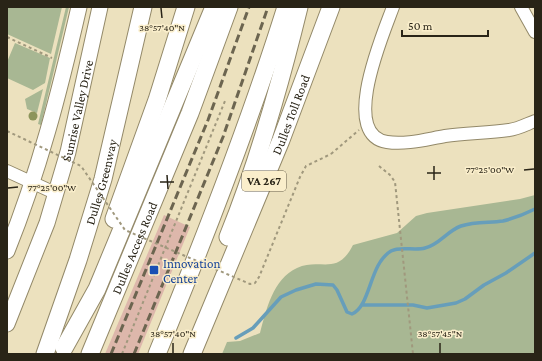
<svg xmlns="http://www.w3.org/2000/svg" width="542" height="361" font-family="'Crimson Pro',serif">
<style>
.green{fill:#a8b793}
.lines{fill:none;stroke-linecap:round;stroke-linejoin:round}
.stream{stroke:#679eba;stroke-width:3.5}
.building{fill:#ddb7ab}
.minor-casing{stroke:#938969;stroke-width:14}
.major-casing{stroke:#938969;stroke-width:17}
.highway-casing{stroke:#938969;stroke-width:19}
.path{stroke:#a0987d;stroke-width:2;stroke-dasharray:3 3;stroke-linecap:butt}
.minor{stroke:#fff;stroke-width:12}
.major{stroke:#fff;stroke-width:15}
.highway{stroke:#fff;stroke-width:17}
.rail{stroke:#6c6550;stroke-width:3;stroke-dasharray:8 4;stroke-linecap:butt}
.path-bridge{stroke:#a0987d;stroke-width:2;stroke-dasharray:3 3;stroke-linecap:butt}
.tree{fill:#8d955b}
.ticks{fill:none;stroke:#292417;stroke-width:1.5}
.transit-dot{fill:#1a4fb4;stroke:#faeecb;stroke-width:1.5}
.labels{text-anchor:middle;stroke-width:3;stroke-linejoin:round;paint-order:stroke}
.shield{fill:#faeecb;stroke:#68614d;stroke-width:1}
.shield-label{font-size:12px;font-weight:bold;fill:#292417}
.street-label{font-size:13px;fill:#292417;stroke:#faeecb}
.transit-label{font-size:13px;fill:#164399;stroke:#faeecb;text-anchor:start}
.ticks-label{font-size:10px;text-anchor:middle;fill:#292417;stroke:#faeecb;stroke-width:3;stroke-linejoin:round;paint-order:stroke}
</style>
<rect width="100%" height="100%" fill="#ece1be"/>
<path class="green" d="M7,7h55l-11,47 -44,-20z
M66,7h3l-28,118 -3,-1z
M15,43l35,15 -5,25 -12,7 -26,-12v-16z
M43,89l-6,24 -10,-4 -2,-10z
M535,195v159h-313l5,-12 13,-1 20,-8c6,-23 13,-54 37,-65 23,-11 40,9 56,-23l44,-12 19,-17 11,-3 93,-14z"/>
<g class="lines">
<path class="stream" d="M363,305h50l14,3 29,-5 9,-4 19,-14 22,-12 29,-20
M236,338l17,-10 28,-31 15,-7 20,-6 17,1 4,5 10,22 5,2c19,-8 17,-50 39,-63 9,-5 24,0 34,-3 14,-3 22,-17 36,-22 14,-5 29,-3 42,-5 12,-3 22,-7 32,-12"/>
</g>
<path class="building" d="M164,215l26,12 -52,127h-33z"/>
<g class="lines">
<defs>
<path id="minor" d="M393,7c-9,25 -54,128 -6,135 19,3 40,-3 58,-6 21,-3 43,-3 64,-6 9,-1 18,-6 26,-9
M521,7l14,25
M7,171l48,22"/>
<g id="major">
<path d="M7,251c32,-79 53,-161 72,-244"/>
<path id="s1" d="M7,324l40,-101 21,-71 32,-145"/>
</g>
<g id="highway">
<path d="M114,219l43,-119 29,-93"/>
<path d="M228,237c30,-74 52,-152 71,-230"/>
<path d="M64,348l33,-59 117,-282"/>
<path id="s2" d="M45,354l33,-94 25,-81 40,-172"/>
<path id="s3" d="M90,354l100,-241 39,-106"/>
<path d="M157,354c47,-114 92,-229 129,-347"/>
<path id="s4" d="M192,354l89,-214 50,-133"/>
</g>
</defs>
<use href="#minor" class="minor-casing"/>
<use href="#major" class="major-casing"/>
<use href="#highway" class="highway-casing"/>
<path class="path" d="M7,37l45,21
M331,154l28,-24
M379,166l11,9 5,7 18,172
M122,354l103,-253"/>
<use href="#minor" class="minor"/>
<use href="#major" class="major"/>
<use href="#highway" class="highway"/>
<path class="rail" d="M111,354l97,-234 41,-113
M134,354l89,-217 45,-130"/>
<path class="path-bridge" d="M7,131l74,35 44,64 125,54 5,-1 4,-6 41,-100 6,-11 25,-12"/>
</g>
<circle class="tree" cx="33" cy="116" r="4.5"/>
<path class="ticks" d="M161,8l1,10M434,166v14M524,170l10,-1M427,173h14M167,175l1,14M160,182h14M8,188l10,-1M173,343v10M440,343v10"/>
<rect class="transit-dot" x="149" y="265" width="10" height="10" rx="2"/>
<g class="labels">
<rect class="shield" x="242" y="171" width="44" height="20" rx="3"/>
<g class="shield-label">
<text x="264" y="185">VA 267</text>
</g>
<g class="street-label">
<text dy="5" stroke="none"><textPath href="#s1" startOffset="225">Sunrise Valley Drive</textPath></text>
<text dy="5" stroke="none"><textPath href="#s4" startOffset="259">Dulles Toll Road</textPath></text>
<text dy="5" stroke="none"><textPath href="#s2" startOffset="181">Dulles Greenway</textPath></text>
<text dy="5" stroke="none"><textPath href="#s3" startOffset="115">Dulles Access Road</textPath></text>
</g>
<g class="transit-label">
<text x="163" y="268">Innovation<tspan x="163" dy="15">Center</tspan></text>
</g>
</g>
<g class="ticks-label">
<text x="162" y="31">38°57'40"N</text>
<text x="490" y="173">77°25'00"W</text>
<text x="52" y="191">77°25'00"W</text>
<text x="173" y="337">38°57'40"N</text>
<text x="440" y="337">38°57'45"N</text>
</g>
<rect width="542" height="361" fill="none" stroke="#292417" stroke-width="16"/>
<path d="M402 30v6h86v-6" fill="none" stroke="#292417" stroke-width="2"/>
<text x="408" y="30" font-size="12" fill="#292417" stroke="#faeecb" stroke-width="3" paint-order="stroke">50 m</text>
</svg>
